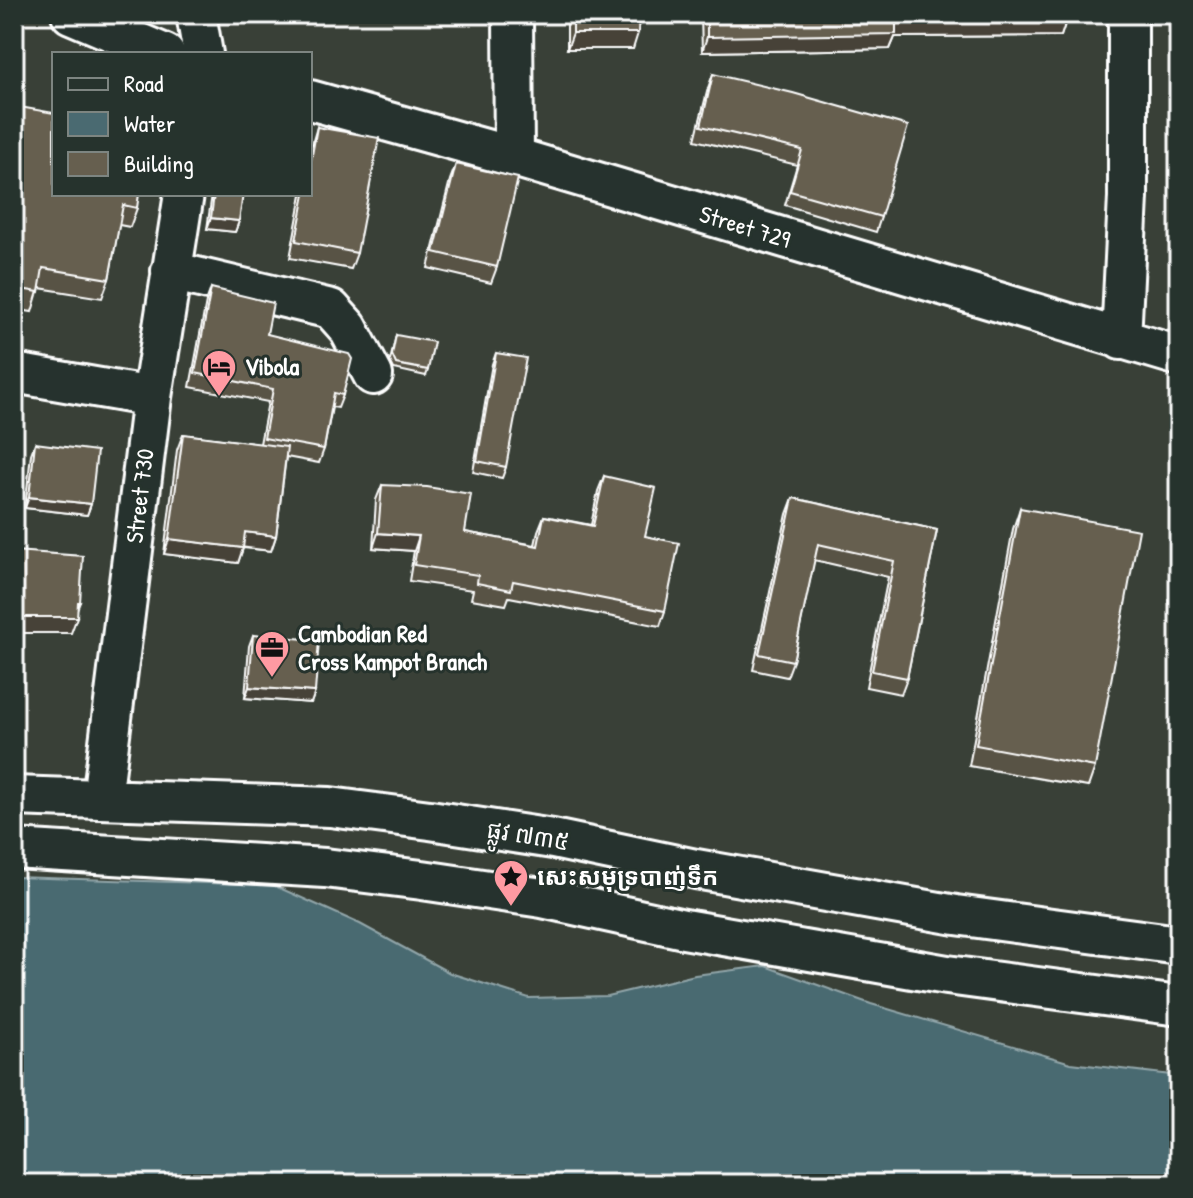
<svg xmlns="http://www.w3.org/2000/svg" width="1193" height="1198" font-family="'Patrick Hand','Noto Sans Khmer',sans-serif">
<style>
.water{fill:#4a6a71;stroke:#92a6aa;stroke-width:2}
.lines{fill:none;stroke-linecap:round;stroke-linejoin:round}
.minor-casing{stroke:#fff;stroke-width:44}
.minor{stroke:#26332d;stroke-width:38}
.wall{fill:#585244;stroke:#fff;stroke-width:2}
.shaded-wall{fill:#474237;stroke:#fff;stroke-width:2}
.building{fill:#665f4f;stroke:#fff;stroke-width:2}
.labels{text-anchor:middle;stroke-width:6;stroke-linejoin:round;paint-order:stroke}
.street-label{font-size:24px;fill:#fff;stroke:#26332d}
.poi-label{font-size:24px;font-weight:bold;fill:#fff;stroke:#26332d;text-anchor:start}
</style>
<rect width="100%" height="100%" fill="#394037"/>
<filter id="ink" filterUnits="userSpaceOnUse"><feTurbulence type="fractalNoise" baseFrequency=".0125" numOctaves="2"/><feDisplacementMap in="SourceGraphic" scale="16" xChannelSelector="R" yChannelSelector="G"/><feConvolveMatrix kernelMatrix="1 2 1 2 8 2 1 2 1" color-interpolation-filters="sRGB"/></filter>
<g filter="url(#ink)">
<path class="water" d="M14,877l259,8 87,39 90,49 79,25 78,-2 88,-21 70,-9 106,38 200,59 108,13v108h-1165z"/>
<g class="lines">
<defs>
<path id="minor" d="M71,14l94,40
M196,14l7,40
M513,14l1,143
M310,100l204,57 665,199
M171,271l160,38 17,19 25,47
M1121,340l7,-143v-183
M14,373l138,24
M14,796l316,11 100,13 123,19 143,30 260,46 223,30
M102,799l50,-402 32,-203
M14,849l311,19 97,12 120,18 142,31 263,46 232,31"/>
</defs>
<use href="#minor" class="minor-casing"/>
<use href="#minor" class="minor"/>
</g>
<path class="wall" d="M567,14h72l-6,35h-66z
M701,14h365v7l-5,15 -166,1 -5,12 -188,3z
M713,74l168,143 -5,15 -91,-27 12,-40 -102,-25 13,-52z
M14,106l123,102 -7,19 -11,-2 -10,54 -7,19 -63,-10 -7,24 -18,-3z
M317,127l40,126 -6,16 -61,-11 12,-64h8v-43z
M456,164l41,103 -6,16 -63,-15 22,-88z
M212,194h31l-4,27 -4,11 -28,-3z
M211,288l132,107 -5,13 -6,-1 -8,42 -5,14 -33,-6 -10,79 -5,15 -28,-3 -5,15 -74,-9 13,-104 6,-16 77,10 8,-42 -78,-15 16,-85z
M396,335l32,35 -2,6 -32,-7 -4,-8z
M496,353l10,114 -4,11 -29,-6 19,-108z
M35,443l56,61 -4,11 -62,-7 6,-54z
M604,476l41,60 20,75 -5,15 -151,-29 -3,8 -35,-6 2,-9 -64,-9 5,-30 -41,-3 3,-48 6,-15 83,47 70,13 3,-14 6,-15 47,9 7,-34z
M793,498l144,32 -30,148 -6,16 -35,-7 22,-110 -74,-17 -21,101 -6,16 -34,-7 34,-156z
M1020,508l75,259 -7,20 -119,-21 44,-237z
M253,635l62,57 -4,11 -66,-5 4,-52z"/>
<path class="shaded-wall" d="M896,21h170l-5,15 -166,1 -5,12 -188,3 5,-15z
M573,33h65l-5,16h-66z
M211,218l28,3 -4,11 -28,-3z
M29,497l62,7 -4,11 -62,-7z
M245,532l31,4 -5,15 -31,-4z
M378,533l41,3 -5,15 -41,-3z
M169,539l74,9 -5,15 -74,-9z
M78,602h2l-6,15h3l-6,16h-57v-15z
M249,687l66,5 -4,11 -66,-5z"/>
<path class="building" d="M573,14h66l-1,19h-65z
M707,14h359v7h-170v13l-189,3z
M713,74l80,19 115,33 -27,91 -91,-26 12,-41 -101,-24z
M14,106l40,7v81h85l-2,14 -14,-3 -14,74 -66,-11 -4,24 -25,-4z
M317,127l62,11 -22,115 -61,-12 9,-47h5v-28z
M456,164l62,14 -21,89 -63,-15z
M214,194h29l-4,27 -28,-3z
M211,288l62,15 -6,31 82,20 3,5 -9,36 -9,-2 -10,56 -60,-11 9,-49 -78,-16z
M396,335l38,7 -6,28 -32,-6 -4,-9z
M496,353l30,5 -20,109 -29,-6z
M183,434l104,13 -11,89 -31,-4 -2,16 -74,-9z
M35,443l62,8 -6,53 -62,-7z
M604,476l52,12 -11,48 34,7 -14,68 -152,-30 -2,9 -34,-7 1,-8 -64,-10 5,-29 -41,-3 4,-48 45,2 44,7 -6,38 73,14 6,-30 49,10z
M793,498l144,32 -30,148 -35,-7 22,-110 -76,-17 -25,117 -34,-7z
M1020,508l119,22 -44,237 -119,-22z
M14,551l69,5 -3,46h-2l-1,15h-63v3z
M253,635l66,5 -4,52 -66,-5z"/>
</g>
<defs>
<symbol id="hotel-pin" viewBox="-11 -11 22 30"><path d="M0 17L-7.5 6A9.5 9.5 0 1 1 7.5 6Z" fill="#ff9aa2" stroke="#26332d"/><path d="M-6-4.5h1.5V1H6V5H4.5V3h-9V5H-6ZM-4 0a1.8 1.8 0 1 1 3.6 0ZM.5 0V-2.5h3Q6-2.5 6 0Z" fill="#111"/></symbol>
<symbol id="office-pin" viewBox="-11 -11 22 30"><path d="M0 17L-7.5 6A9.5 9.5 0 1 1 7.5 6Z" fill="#ff9aa2" stroke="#26332d"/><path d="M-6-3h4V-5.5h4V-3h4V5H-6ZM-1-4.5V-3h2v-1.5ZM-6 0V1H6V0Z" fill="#111"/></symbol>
<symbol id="sight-pin" viewBox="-11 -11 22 30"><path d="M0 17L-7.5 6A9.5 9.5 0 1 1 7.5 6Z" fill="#ff9aa2" stroke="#26332d"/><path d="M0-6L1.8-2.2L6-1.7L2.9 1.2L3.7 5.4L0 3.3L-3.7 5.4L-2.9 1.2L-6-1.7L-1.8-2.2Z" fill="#111"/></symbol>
</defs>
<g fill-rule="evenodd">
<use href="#hotel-pin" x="199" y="347" width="40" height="54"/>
<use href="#office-pin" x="252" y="628" width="40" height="54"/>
<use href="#sight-pin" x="491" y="857" width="40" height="54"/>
</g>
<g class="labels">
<g class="street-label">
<text transform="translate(745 227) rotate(17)" y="8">Street 729</text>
<text transform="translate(140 496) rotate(-83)" y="8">Street 730</text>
<text transform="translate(528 836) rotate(9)" y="8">ផ្លូវ ៧៣៥</text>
</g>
<g class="poi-label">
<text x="245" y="375">Vibola</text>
<text x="298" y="642">Cambodian Red<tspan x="298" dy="28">Cross Kampot Branch</tspan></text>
<text x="537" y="885">សេះសមុទ្របាញ់ទឹក</text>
</g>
</g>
<rect width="1193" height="1198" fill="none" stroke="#26332d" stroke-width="48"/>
<rect x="24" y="24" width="1145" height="1150" fill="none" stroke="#fff" stroke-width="3" filter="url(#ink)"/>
<rect x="52" y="52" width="260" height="144" fill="#26332d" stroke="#7d8581" stroke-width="2"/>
<rect x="68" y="78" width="40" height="12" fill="#26332d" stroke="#7d8581" stroke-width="2"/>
<text x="124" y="92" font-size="24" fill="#ffffff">Road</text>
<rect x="68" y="112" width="40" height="24" fill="#4a6a71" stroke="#7d8581" stroke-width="2"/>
<text x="124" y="132" font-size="24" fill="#ffffff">Water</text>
<rect x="68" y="152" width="40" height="24" fill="#665f4f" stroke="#7d8581" stroke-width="2"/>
<text x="124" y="172" font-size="24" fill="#ffffff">Building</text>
</svg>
